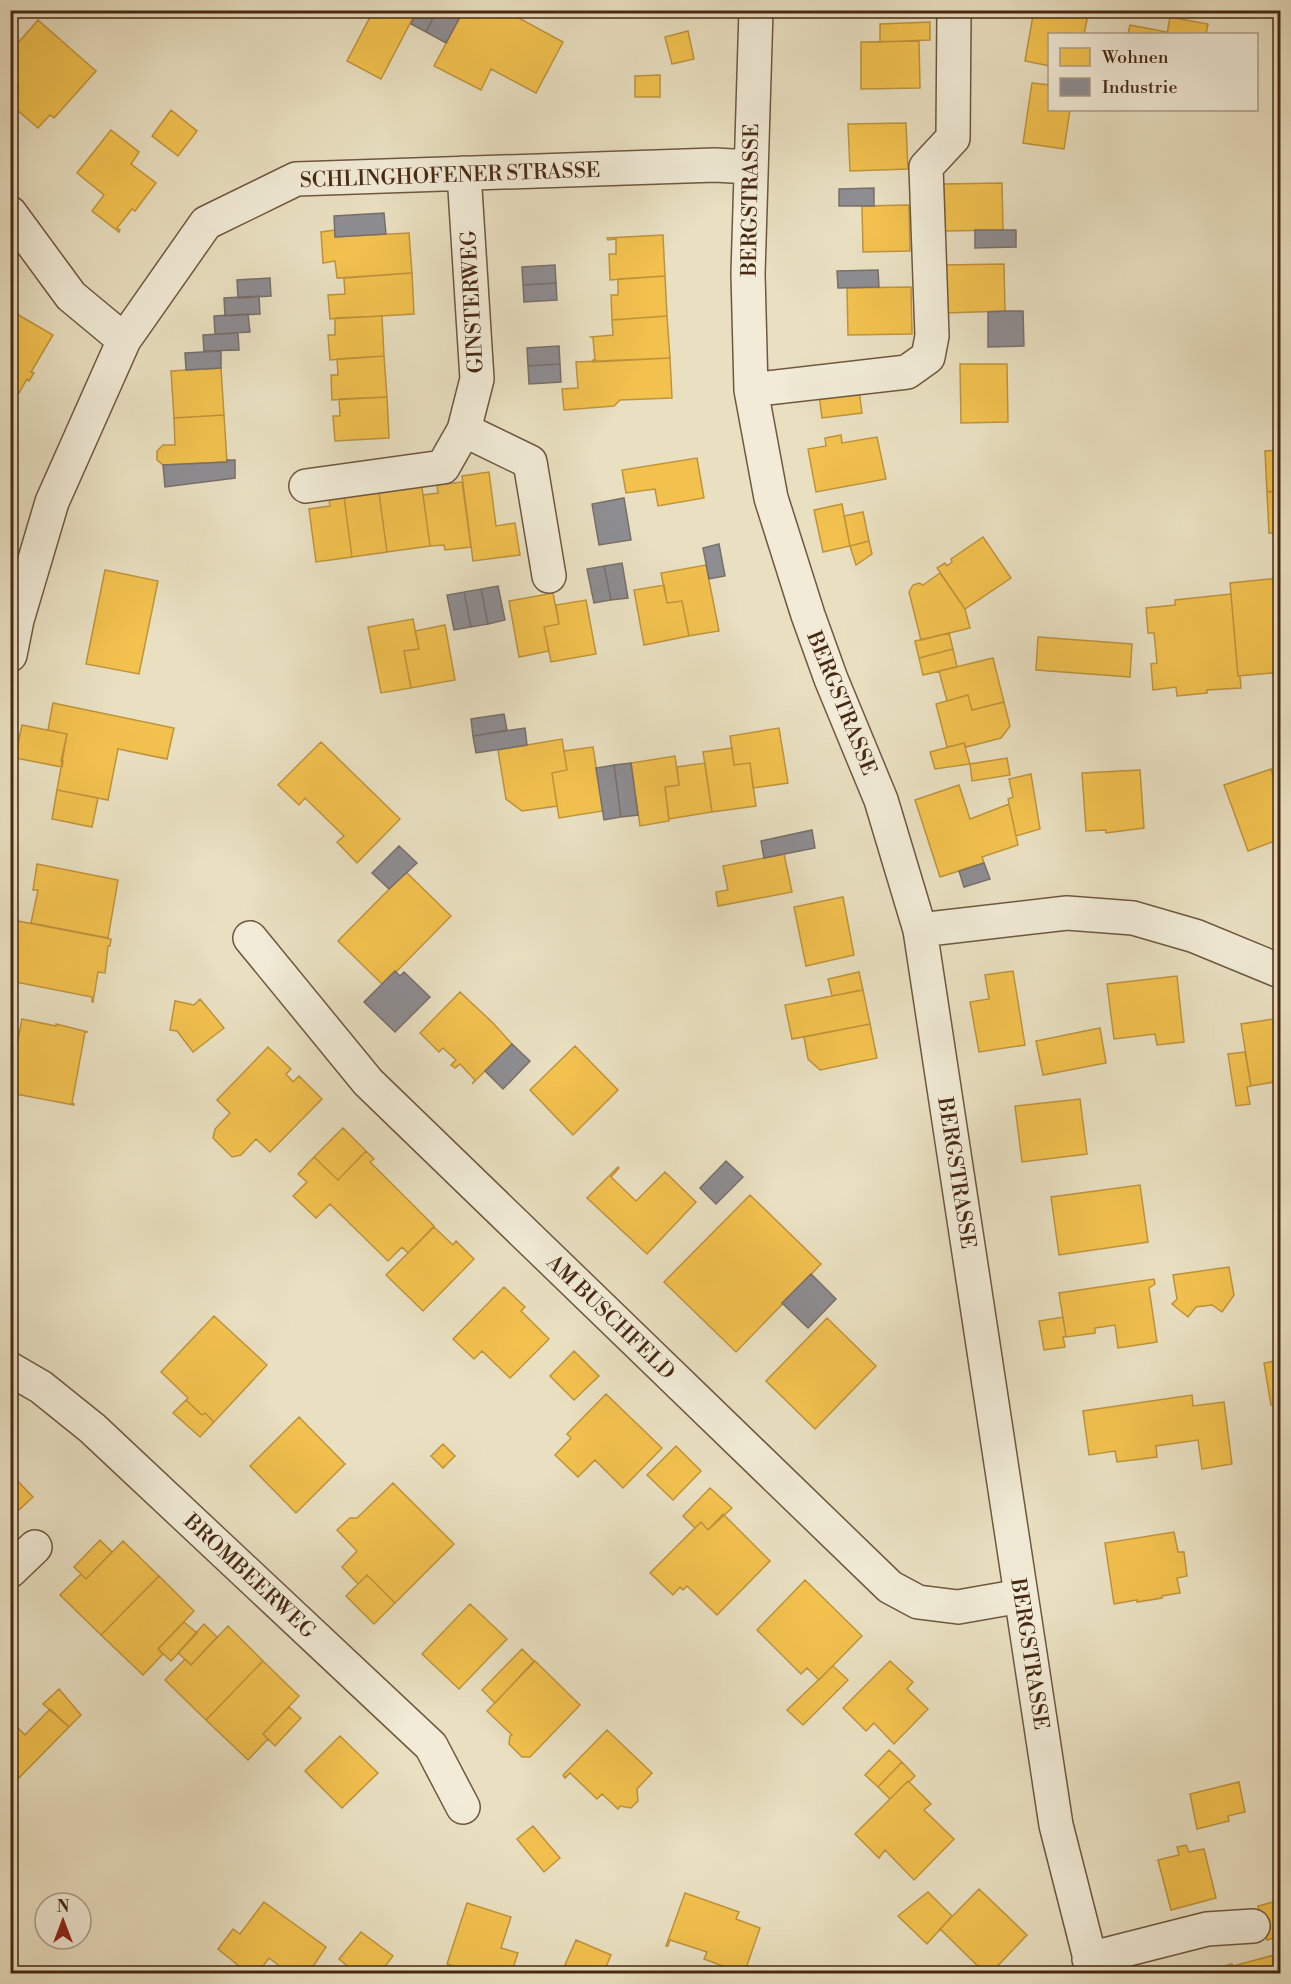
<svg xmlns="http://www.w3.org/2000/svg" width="1291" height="1984" font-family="'Libre Bodoni',serif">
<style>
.homes{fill:#f2c14e;stroke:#bf933c;stroke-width:1.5}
.industry{fill:#8d8d92;stroke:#786f6c;stroke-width:1.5}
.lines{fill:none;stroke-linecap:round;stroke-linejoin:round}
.minor-casing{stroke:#70573e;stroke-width:36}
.minor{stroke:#f1ebd7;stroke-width:33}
.labels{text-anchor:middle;stroke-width:6;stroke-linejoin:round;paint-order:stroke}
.street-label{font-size:21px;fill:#482912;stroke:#f1ebd7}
</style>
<rect width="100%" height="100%" fill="#e9e0c1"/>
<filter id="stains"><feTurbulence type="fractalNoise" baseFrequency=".00333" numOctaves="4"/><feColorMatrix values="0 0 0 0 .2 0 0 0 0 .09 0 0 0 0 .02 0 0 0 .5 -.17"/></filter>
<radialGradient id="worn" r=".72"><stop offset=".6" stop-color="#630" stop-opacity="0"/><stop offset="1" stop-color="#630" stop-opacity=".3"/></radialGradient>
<path class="homes" d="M357,10h60l-36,69 -34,-18 23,-44z
M464,10h40l59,32 -27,51 -45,-24 -10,21 -47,-24z
M1034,10h55l-5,24h-34v32l-25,-5z
M1170,17l38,7 -2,10h-39z
M38,20l58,51 -42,47 -4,-3 -12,13 -28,-24v-6l9,-10 -9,-8v-28z
M930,22v18l-50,2v-18z
M1130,25l37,7v2h-39z
M688,31l6,28 -22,5 -7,-27z
M919,41l1,47 -59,1v-47z
M660,75v22h-25v-21z
M1032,83l18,2v25h20l-6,39 -41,-6z
M171,110l26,21 -19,25 -26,-20z
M906,123l2,46 -58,2 -2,-47z
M111,130l28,22 -8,12 25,19 -21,28 -3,-2 -15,19 3,2 -1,2 -27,-21 12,-16 -27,-22z
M1002,183l1,47 -59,1 -1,-47z
M909,205l1,46 -47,1 -1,-46z
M335,230v7l74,-4 3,40 -75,5 -2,-17 -12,2 -2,-31z
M663,235l2,41 -55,4 -1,-26h7v-15l-8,1 -1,-2z
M1004,264l1,47 -59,2 -1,-48z
M412,273l2,41 -84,5 -2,-24 17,-1 -1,-16z
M665,276l2,40 -55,4 -1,-25h7v-16z
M911,287l1,47 -64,1 -1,-47z
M10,310l43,25 -22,37 3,1 -5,8 -2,-2 -8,14 -9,-5z
M382,316l2,40 -54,4 -2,-25h7v-17z
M667,316l3,42 -77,4v-2h2l-2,-22 -2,-1 22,-2 -1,-15z
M384,356l3,41 -55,3 -1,-25h7l-1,-16z
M670,358l2,40 -52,2 -6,6 -50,4 -2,-21 16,-1 -2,-26z
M960,364h47l1,58 -47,1z
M221,368l3,47 -50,3 -3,-47z
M859,390l3,23 -40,5 -3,-23z
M387,397l2,41 -54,3 -2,-25h7l-1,-17z
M224,415l3,47 -64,3 -6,-5v-9l6,-6h12l-1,-27z
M841,435l1,8 35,-6 9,42 -70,13 -8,-43 18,-3 -1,-8z
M1280,450v41l-13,1 -2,-41z
M697,458l7,40 -46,8 -3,-17 -29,4 -4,-23z
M489,472l7,54 19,-3 5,32 -47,6 -11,-85z
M421,481l9,65 -43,6 -8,-59 14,-2v-6z
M462,482l9,65 -26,3 -1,-5 -14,1 -7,-51 15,-2 -1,-8z
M1280,491v42h-11l-2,-41z
M379,493l8,59 -35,5 -8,-60z
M344,497l8,60 -36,5 -7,-53 21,-3 -1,-7z
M842,504l8,42 -27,6 -9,-42z
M863,512l6,29 -19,5 -6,-30z
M983,537l28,41 -46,31 -28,-41 8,-5 2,3 5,-4 -1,-3z
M869,541l3,13 -16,11 -6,-19z
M706,565l13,66 -30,5 -7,-35 -15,2 -6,-30z
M105,570l53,11 -19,93 -53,-10z
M940,573l25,36 5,19 -49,12 -12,-48 4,-7 6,-2 4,2z
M1280,578v97h-7v-2l-35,3 -8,-93z
M664,585l3,18 15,-2 7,35 -45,9 -10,-55z
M553,593l6,31 -15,3 5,24 -30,6 -10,-56z
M1231,594l7,82h2l1,12 -34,2v3l-30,3 -1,-9 -23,3 -2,-26 6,-1 -3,-30h-6l-2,-25 29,-3v-5z
M586,600l10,54 -45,8 -7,-35 15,-3 -3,-19z
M413,619l6,30 -15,2 7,37 -30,5 -13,-66z
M445,625l10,55 -44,8 -7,-37 15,-2 -4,-18z
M949,633l4,16 -34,9 -4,-17z
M1038,637l94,7 -2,33 -94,-7z
M953,649l4,18 -34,8 -4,-17z
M993,658l11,44 -32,8 -4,-15 -21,6 -8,-30z
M968,695l4,15 32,-8 6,24 -9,12 -35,9 -2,-4 -17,4 -11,-43z
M53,703l121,25 -7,31 -49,-10 -10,51 -51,-10 10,-56 -19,-4z
M22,725l45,9 -6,27h2l-1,6 -47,-9z
M779,728l9,55 -35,5 -3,-25 -16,2 -4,-29z
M562,739l5,31 -15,3 5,33 -35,5 -16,-12 -8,-49z
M321,742l79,77 -43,44 -20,-21 7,-6 -39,-38 -6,7 -21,-20z
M964,743l6,21 -35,5 -5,-17z
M593,747l10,64 -44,7 -7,-45 15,-3 -3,-19z
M732,748l2,17 16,-2 6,43 -44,6 -9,-60z
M675,756l4,29 -14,2 4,34 -29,5 -9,-63z
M1007,758l3,17 -38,6 -2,-17z
M705,763l7,49 -43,7 -4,-32 14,-2 -2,-18z
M1271,769l9,28v42l-32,12 -24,-66z
M1140,770l4,58 -38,5v-3l-20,1 -4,-58z
M1031,774l9,55 -24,7 -8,-37 5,-2 -4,-18z
M959,785l11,34 39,-15 9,41 -36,12 2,6 -44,14 -25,-77z
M57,790l41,8 -6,29 -40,-8z
M784,854l8,38 -74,14 -2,-14 12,-2 -5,-24z
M37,864l81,16 -10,58 -77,-15 7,-33h-5z
M406,872l45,44 -55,56 -1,-1 -13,13 -44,-43z
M843,897l11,58 -48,11 -12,-59z
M18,921l93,18 -1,7h-2l-3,27 -7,-1 -5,30h-1v-5l-82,-16 7,-37 -3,-1z
M1013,971l12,74 -46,7 -9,-50 19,-3 -4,-24z
M859,972l4,18 -31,6 -4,-17z
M1177,976l7,66 -27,3 -2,-11 -41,5 -7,-55z
M863,990l7,34 -78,15 -7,-34z
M460,992l34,32 18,20 -40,40 3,-4 -15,-16 -5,4 -4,-3 5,-5 -13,-12 -4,4 -19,-19z
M200,999l24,29 -31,24 -16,-21 -7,-1 5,-29 19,4z
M1280,1018v63l-29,5 -10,-62z
M22,1019l34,7v-2l32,8h-3l-13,71 2,1v1l-64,-12v-12z
M870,1024l7,34 -57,12 -12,-11 -4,-22z
M1100,1028l6,35 -63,12 -7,-34z
M575,1046l43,44 -45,45 -43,-45z
M268,1047l23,22 -5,5 7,8 6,-6 23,23 -52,53 -14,-13 -15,16 -9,2 -19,-19 2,-9 15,-16 -13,-13z
M1245,1052l6,34 -4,1 3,17 -14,2 -8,-52z
M1080,1099l7,55 -65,8 -7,-56z
M343,1128l23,23 -28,29 -24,-23z
M366,1151l8,8 -4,3 64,64 -26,27 -6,-6 -14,14 -58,-57 -14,14 -23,-22 14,-14 -9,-8 16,-17 24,23z
M618,1167l1,1 -8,9 25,24 29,-29 31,30 -49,52 -60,-56z
M1140,1185l8,57 -89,13 -8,-58z
M750,1195l71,69 -85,88 -72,-70z
M434,1227l19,18 3,-4 18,18 -51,52 -37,-36z
M1229,1267l5,28 -12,17 -10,-7 -16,2 -8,10 -16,-13 5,-5 -4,-24z
M1154,1279l1,5 -6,4 8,54 -39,6 -3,-23 -20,3v5l-29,4 -7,-44z
M504,1287l21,20 -4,4 28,28 -39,39 -28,-27 -8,8 -21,-20z
M214,1316l53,49 -53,57 -9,-9 -3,2 -16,-15 2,-2 -27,-26z
M1063,1317l3,20h-3l2,10 -21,3 -5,-29z
M827,1318l49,48 -61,63 -49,-48z
M574,1351l25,25 -25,24 -24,-24z
M1280,1360v44l-9,1 -7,-42z
M606,1394l56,54 -39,40 -28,-28 -17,17 -23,-22 16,-17 -4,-4z
M1192,1395l1,11 31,-4 8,62 -30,5 -4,-29 -42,6 1,11 -40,5 -2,-11 -26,4 -6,-44z
M186,1400l16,15 3,-2 9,9 -14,15 -27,-24z
M299,1417l46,47 -49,49 -46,-47z
M443,1444l12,12 -12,12 -12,-12z
M676,1446l25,25 -28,29 -26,-25z
M10,1473l23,24 -23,21z
M393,1483l61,61 -59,59 -28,-28 -9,9 -16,-17 15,-16 -20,-21 13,-12h7z
M710,1488l22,20 -24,22 -7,-8 -6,6 -12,-12z
M723,1514l47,47 -53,54 -30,-29 -4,4 -3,-3 -7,8 -23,-22 51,-51 7,8z
M1174,1532l4,20h6l3,24 -10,2 3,15 -18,3v2l-25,4v-2l-23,4 -9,-61z
M100,1540l12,12 -26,27 -12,-12z
M123,1541l36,35 -58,59 -41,-40 21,-21 5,5z
M367,1575l28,28 -21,21 -28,-28z
M159,1576l35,35 -36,38 5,5 -20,21 -42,-40z
M805,1580l57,56 -43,44 -12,-12 -6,6 -44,-44z
M470,1604l37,35 -48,50 -37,-35z
M184,1622l13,11 -26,28 -13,-12z
M204,1624l13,13 -26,28 -13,-12z
M228,1626l35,35 -57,59 -41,-40 20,-21 6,6z
M522,1649l12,12 -39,42 -13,-13z
M263,1661l36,35 -36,38 5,5 -20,21 -42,-40z
M535,1661l45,44 -50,52h-8l-13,-13 1,-8 2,-1 -25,-24z
M890,1661l23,21 -6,7 21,20 -34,35 -20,-21 -8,8 -23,-23z
M833,1666l15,14 -45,45 -16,-15z
M59,1689l22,26 -12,12 -26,-23z
M289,1707l12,11 -26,28 -12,-12z
M50,1709l19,18 -58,59 -1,-66 15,15z
M607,1730l45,43 -15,16 1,12 -7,7 -11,-2 -2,3 -16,-15 -5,5 -27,-26 -5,5 -2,-3z
M340,1736l38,37 -36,35 -37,-37z
M889,1750l13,12 -24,25 -13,-12z
M902,1762l13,14 -6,6 -1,-1 -18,18 -12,-12z
M908,1781l23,23 -7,6 30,29 -40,41 -29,-30 -6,8 -24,-24z
M1239,1782l6,30 -17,4 1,5 -32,8 -7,-35z
M533,1826l27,32 -16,14 -27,-33z
M1186,1845l3,7 15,-3 12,49 -45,12 -13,-50 21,-5 -2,-8z
M979,1889l48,46 -37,39h-4l-46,-45z
M928,1892l24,24 -25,28 -29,-28z
M685,1893l54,19 -3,7 24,9 -16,46 -40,-15 3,-7 -37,-12 -2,6h-2z
M1280,1900v37l-13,3 -9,-34z
M264,1902l62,45 -18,27h-18l-21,-16 -12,16h-8l-31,-25 15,-20 7,5z
M467,1903l44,14 -10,31 17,5 -7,21h-35l-29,-10z
M361,1932l32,24 -14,18h-22l-18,-15z
M576,1940l35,15 -8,19h-42z
M1278,1954l2,20h-45l-2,-8z
M1232,1964l3,10h-37z"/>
<path class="industry" d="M417,10h20l-11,22 -15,-8z
M437,10l26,1 -17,32 -20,-11z
M874,188v18h-35v-17z
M384,213l2,21 -51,3 -1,-21z
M975,230h41v17l-41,1z
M555,265l1,18 -33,2 -1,-18z
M878,270l1,17 -41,1 -1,-17z
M270,278l1,18 -33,2 -1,-18z
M556,283l1,17 -33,2 -1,-17z
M259,296l1,18 -35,2 -1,-18z
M1005,311h18l1,35 -36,1v-35z
M248,314l2,18 -35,2 -1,-18z
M238,333l1,17 -35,1 -1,-16z
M559,346l1,18 -32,2 -1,-18z
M221,351v17l-35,2 -1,-17z
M560,364l1,18 -32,2 -1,-18z
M227,460h8v18l-70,9 -2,-22 64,-3z
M624,498l7,42 -32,5 -7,-41z
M719,544l6,32 -16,3 -6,-31z
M622,563l6,35 -17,2 -7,-34z
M604,566l7,34 -17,3 -7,-34z
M498,586l7,34 -17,4 -7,-35z
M481,589l7,35 -17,3 -7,-35z
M464,592l7,35 -17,3 -7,-35z
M504,714l3,16 -34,6 -2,-17z
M525,728l2,17 -51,8 -3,-17z
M631,763l7,52 -17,2 -7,-52z
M614,765l7,52 -17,3 -8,-52z
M812,830l3,18 -51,10 -3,-17z
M399,846l18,17 -28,26 -17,-16z
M984,863l6,16 -26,8 -5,-16z
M395,971l5,5 4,-4 26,25 -35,35 -31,-30z
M512,1044l18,17 -27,28 -18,-18z
M726,1161l17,16 -27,27 -16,-16z
M811,1274l25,25 -28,29 -26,-25z"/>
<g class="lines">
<defs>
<path id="minor" d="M756,10l-8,264 3,116 20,108 37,117 23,64 50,121 39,130 136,895 38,149
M10,213l61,83 53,44
M751,390l156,-18 21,-15 4,-21 -6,-169 27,-29 1,-128
M464,430l66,32 19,114
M306,486l137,-19 21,-37 13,-51 -13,-206
M10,655l7,-35 35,-118 72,-162 82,-117 90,-44 419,-14 35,2
M920,930l147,-17 66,5 62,18 85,35
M250,938l118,144 522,505 28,15 40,5 63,-11
M10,1369l31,18 51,41 339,318 32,61
M10,1571l25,-24
M1089,1959l118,-30 46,-3"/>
</defs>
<use href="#minor" class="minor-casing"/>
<use href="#minor" class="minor"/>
</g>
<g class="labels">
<g class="street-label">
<text transform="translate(450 175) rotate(-2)" y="7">SCHLINGHOFENER STRASSE</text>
<text transform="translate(750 200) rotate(-89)" y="7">BERGSTRASSE</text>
<text transform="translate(472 302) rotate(-93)" y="7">GINSTERWEG</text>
<text transform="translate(842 703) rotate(68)" y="7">BERGSTRASSE</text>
<text transform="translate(957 1173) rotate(81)" y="7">BERGSTRASSE</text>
<text transform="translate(611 1317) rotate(44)" y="7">AM BUSCHFELD</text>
<text transform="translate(250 1576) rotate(43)" y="7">BROMBEERWEG</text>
<text transform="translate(1030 1654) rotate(81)" y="7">BERGSTRASSE</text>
</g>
</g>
<rect width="1291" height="1984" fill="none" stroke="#e9e0c1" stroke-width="36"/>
<rect x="12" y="12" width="1267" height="1960" fill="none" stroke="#482912" stroke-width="3"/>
<rect x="18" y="18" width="1255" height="1948" fill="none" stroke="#482912" stroke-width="1.5"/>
<rect x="1048" y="33" width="210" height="78" fill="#f1ebd7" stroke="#ad9d88" stroke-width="1.5"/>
<rect x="1060" y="48" width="30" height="18" fill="#f2c14e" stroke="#ad9d88" stroke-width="1.5"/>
<text x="1102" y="63" font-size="18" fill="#482912">Wohnen</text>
<rect x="1060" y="78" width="30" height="18" fill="#8d8d92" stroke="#ad9d88" stroke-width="1.5"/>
<text x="1102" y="93" font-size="18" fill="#482912">Industrie</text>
<g transform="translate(63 1921)"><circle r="28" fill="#f1ebd7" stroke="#ad9d88" stroke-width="1.5"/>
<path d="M0-4.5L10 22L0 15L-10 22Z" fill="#8f2418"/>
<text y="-9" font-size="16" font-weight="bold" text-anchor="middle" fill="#482912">N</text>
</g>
<rect width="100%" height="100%" filter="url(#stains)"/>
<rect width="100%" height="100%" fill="url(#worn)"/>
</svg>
